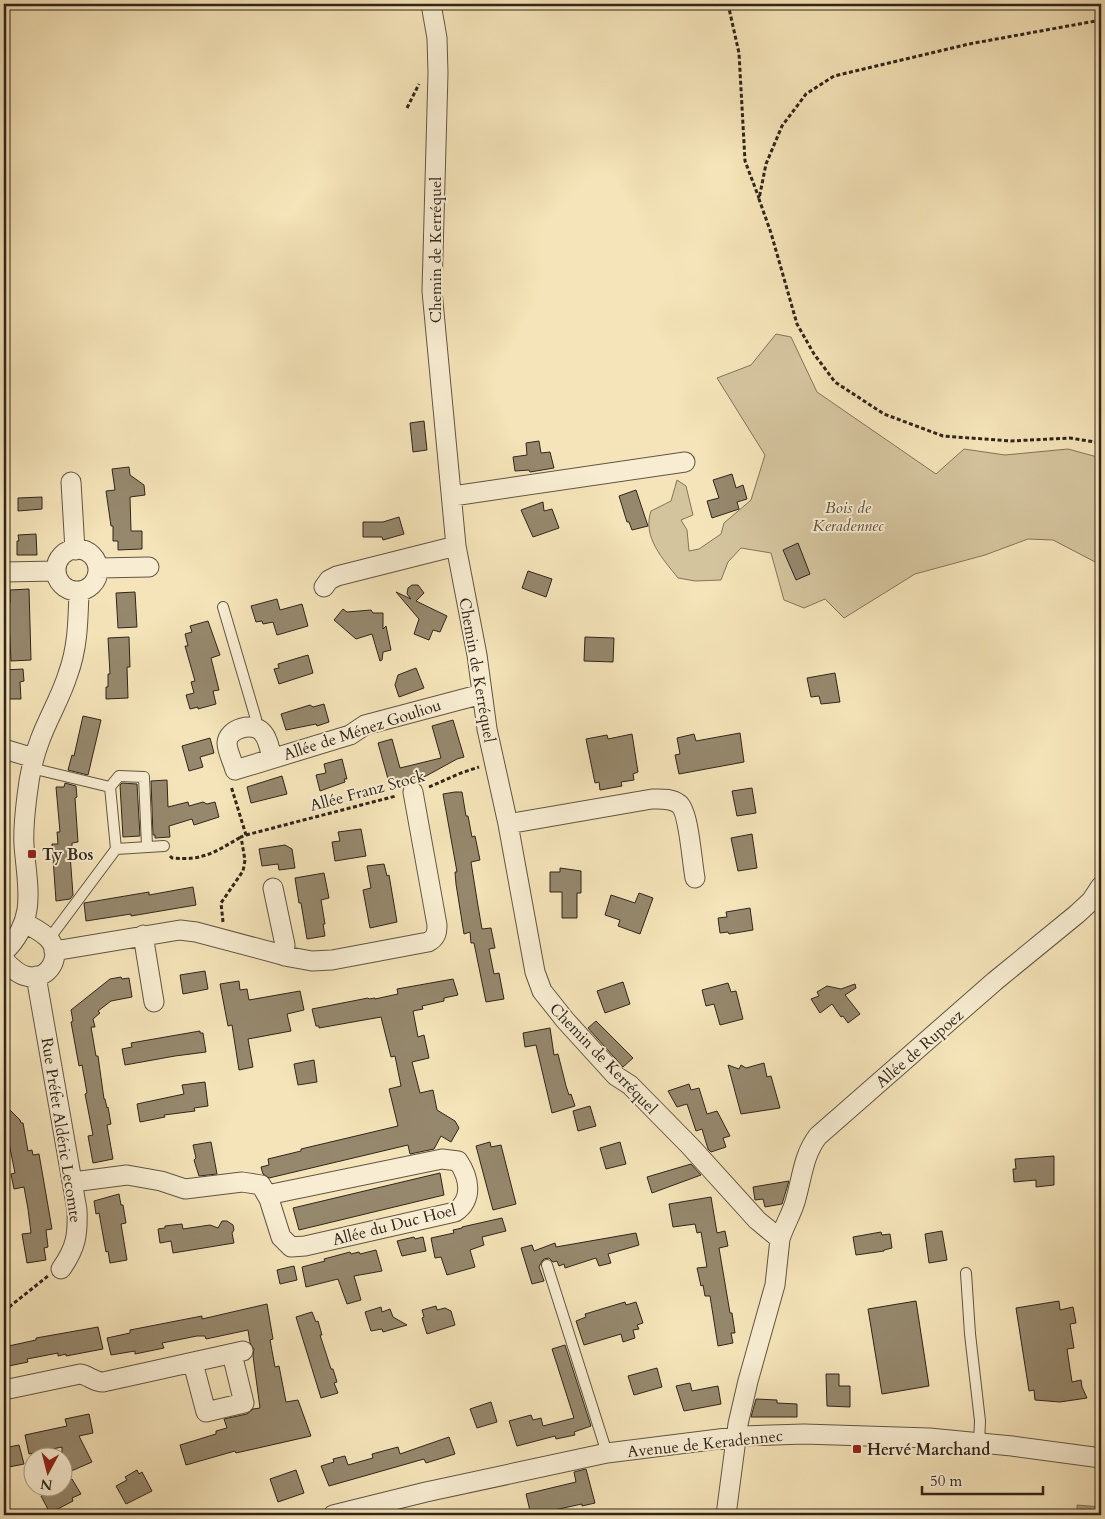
<svg xmlns="http://www.w3.org/2000/svg" width="1105" height="1519" font-family="Cardo,serif">
<style>
.green{fill:#d4c49e;stroke:#82745c}
.water{fill:#b2a383;stroke:#7e7159}
.building{fill:#96886d;stroke:#30251b}
.lines{fill:none;stroke-linecap:round;stroke-linejoin:round}
.service-casing{stroke:#615542;stroke-width:12}
.minor-casing{stroke:#615542;stroke-width:21}
.path{stroke:#30251b;stroke-width:3;stroke-dasharray:4 2.5;stroke-linecap:butt}
.service{stroke:#f8edd2;stroke-width:10}
.minor{stroke:#f8edd2;stroke-width:19}
.poi-dot{fill:#8f2418;stroke:#f8edd2;stroke-width:2}
.labels{text-anchor:middle;stroke-width:4;stroke-linejoin:round;paint-order:stroke}
.street-label{font-size:16px;fill:#30251b;stroke:#f8edd2}
.park-label{font-size:16px;font-style:italic;fill:#594d3c;stroke:#f8edd2}
.poi-label{font-size:16px;font-weight:bold;fill:#30251b;stroke:#f8edd2;text-anchor:start}
</style>
<rect width="100%" height="100%" fill="#f5e4b9"/>
<filter id="stains"><feTurbulence type="fractalNoise" baseFrequency=".004" numOctaves="4"/><feColorMatrix values="0 0 0 0 .2 0 0 0 0 .09 0 0 0 0 .02 0 0 0 .5 -.17"/></filter>
<radialGradient id="worn" r=".72"><stop offset=".6" stop-color="#630" stop-opacity="0"/><stop offset="1" stop-color="#630" stop-opacity=".3"/></radialGradient>
<path class="green" d="M776,334l15,3 26,55 119,82 28,-25 41,6 63,-6 33,9v107l-48,-25 -25,-1 -43,16 -70,19 -71,44 -19,-19 -21,9 -20,-8 -13,-47 -30,-5 -13,14 -7,18 -26,1 -17,-3c-15,-19 -36,-41 -27,-67l20,-10 6,-21 9,6 7,29 -12,5 6,10 2,21 10,-2 22,-15 3,-11 27,-23 14,-45 -48,-77 34,-13z"/>
<path class="water" d="M1077,1505l24,2v8h-24z"/>
<path class="building" d="M424,421l3,29 -14,2 -3,-29z
M539,441l2,12 9,-1 4,16 -24,4 -1,-2 -14,1 -2,-14 14,-2 -1,-12z
M129,467l1,8 14,10 1,10 -15,2 1,34h11v18l-24,1v-9h-5v-15h-2l-5,-35 9,-1 -3,-21z
M732,474l4,14 7,-3 4,14 -10,3 2,7 -27,9 -5,-17 12,-3 -6,-18z
M636,490l12,36 -16,4 -3,-8h-2l-8,-26z
M42,497v12l-24,2v-13z
M543,502l1,9 8,-2 7,19 -26,9 -12,-27z
M399,517l5,17 -21,6 -1,-3h-19v-15h20z
M36,534l1,21h-20v-14h2l-1,-6z
M798,543l12,31 -14,6 -13,-30z
M528,571l24,8 -6,18 -24,-9z
M412,585h6l6,8 -8,8 31,15 -7,16 -7,-2 -4,10 -15,-6 5,-15 -23,-27 15,7 -4,-5 1,-6z
M29,589l2,71 -20,1 -3,-58h2v-13z
M135,592l2,35 -19,1 -2,-35z
M277,599l3,11 22,-6 6,22 -31,9 -4,-13 -10,2 -1,-3 -6,1 -5,-16z
M343,609l4,3 24,-2 2,3h10v16l3,-3 5,24 -8,2 -1,8 -2,1 -8,-27 -16,5 -22,-19z
M208,621l12,34 -9,3 8,32 -6,1 3,13 -18,5v-2l-8,2 -4,-14 8,-2 -3,-11 4,-1 -10,-35h3l-3,-12 7,-2 -2,-6z
M129,637l1,30h-3l1,31 -22,1v-12h2v-13h2l-2,-36z
M585,637l29,1 -1,24 -29,-1z
M308,655l5,18 -34,11 -5,-15 5,-1 -1,-4z
M416,668l8,20 -25,9 -4,-12 3,-10z
M23,669l1,12 -4,1 1,17h-17v-29z
M835,673l5,29 -19,2 -2,-8 -8,1 -4,-19z
M324,704l5,18 -12,4 -1,-2 -30,6 -5,-16 29,-9 3,2z
M83,716l18,4 -13,55 -20,-5 4,-15 2,1z
M453,720l11,37 -7,2 -31,17 -36,10 -12,-43 14,-4 8,29 41,-10 -9,-32z
M740,733l4,29 -65,12 -4,-19 5,-1 -3,-16 17,-4 2,7z
M632,734l6,38 -5,2 1,6 -13,2 1,4 -22,4 -1,-8 -4,1 -9,-44 21,-4 1,4z
M210,738l4,15 -14,4 3,10 -14,4 -7,-25z
M342,759l5,20h-3l1,3 -25,9 -4,-16 10,-2 -2,-9z
M282,776l5,18 -36,9 -4,-16z
M167,780l1,27 20,-5 1,4 14,-4 4,2 8,-2 4,15 -25,8 -2,-6 -23,7 1,11 -15,1v-3h-2l-2,-54z
M65,783l11,3 1,11 -2,1 3,44 -6,1v11h-2l3,41 -3,4 -14,2 -4,-57h6l-1,-12h3l-4,-45h8z
M122,783l15,1 3,52 -17,1 -3,-52z
M752,788l4,25 -19,3 -5,-25z
M455,792h7l4,24h2l4,21 3,-1 5,24 -9,2 7,44 4,23 9,-1 4,20 -6,1 5,25 5,-1 5,26 -18,3 -12,-59h-3l-1,-11 -6,2 -8,-50 -1,-12h2l-14,-78z
M361,829l5,27 -31,5 -3,-19 8,-1 -2,-9z
M752,834l5,34 -19,3 -7,-33z
M285,845l7,4 3,19 -16,2 -1,-6 -16,2 -3,-17z
M384,864l3,12 2,-1 8,47 -27,6 -7,-38 8,-2 -4,-22z
M560,868l21,3v22h-4v25h-15v-26h-12v-20h10z
M324,873l5,25 -8,2 4,24h-2l2,12 -18,3 -6,-36h-2l-4,-25z
M193,887l3,18 -65,11v-2l-45,7 -2,-18 65,-11v3z
M639,893l14,5 -13,36 -22,-8 2,-6 -15,-5 6,-20 24,8z
M750,908l3,22 -24,4 -1,-2 -8,1 -2,-15 9,-1 -1,-5z
M205,971l3,18 -25,5 -3,-19z
M121,977l1,2 7,-1 3,19 -21,4 -13,10 2,2 -7,6 2,8h-4l5,29h2l6,43h1l2,9 1,-1 3,17 -4,1 6,34 -20,4 -5,-27 5,-1 -8,-41 2,-1 -5,-28 -3,1 -8,-44 2,-1 -2,-11 39,-31z
M453,979l5,16 -14,3v3l-22,5 1,3 -10,2 5,26 6,-2 5,23 -17,4 8,31 13,-3 4,20 18,11 4,7 -8,14 -10,-6 -7,13 -24,5 -2,-9 -139,33 -6,-4 -2,-7 8,-2 -1,-6 33,-8v-2l97,-23 -9,-37 12,-3 -6,-30 -4,1 -10,-40 -62,11v-2h-3l-4,-17 56,-11 1,1 6,-1v1l23,-5 -1,-5z
M239,981l1,9 7,-1 2,11 51,-9 4,19 -17,4 4,17 -43,8 5,28 -14,3 -7,-45 -4,1 -8,-42z
M623,982l7,22 -25,9 -8,-22z
M728,983l3,9 5,-1 7,28 -23,6 -6,-21 -8,2 -4,-16z
M855,984l1,4 -11,7 15,19 -12,9 -5,-7 -2,1 -9,-13 -12,9 -9,-14 8,-3 -2,-4 10,-6 14,3z
M596,1021l37,37 -10,9 -35,-39z
M550,1028l4,27 4,-1 8,32 3,9 2,-1 4,12 -23,7 -16,-68 -11,2 -2,-14z
M200,1031v2h3l3,19 -31,4 -50,9 -3,-16 10,-2 -1,-4z
M314,1060l3,22 -19,3 -4,-21z
M764,1063l3,14 4,-1 9,32 -39,6 -13,-49 11,4 2,-4 5,3z
M205,1082l3,24 -14,2 1,3 -31,4 1,2 -25,5 -3,-18 47,-10 -2,-9z
M689,1084l2,6 8,-2 8,26 10,-3 13,25 -7,2 3,9 -15,5 -3,-3 -6,-20 -6,2 -9,-27 -10,3 -9,-16z
M590,1106l6,20 -18,5 -5,-20z
M10,1110l10,10 1,3h2l5,28 4,-1 1,5 6,-1 13,75 -6,1 2,17 -4,1 2,12 -19,3 -5,-29 9,-1 -3,-24 -4,-22 -10,2 -3,-15 4,-1 -6,-30h-2l-1,-8h-2v-20z
M211,1142l6,32 -18,2 -5,-16 2,-2 -3,-13z
M490,1142l1,5 10,-2 15,59 -23,6 -17,-64z
M620,1142l6,22 -20,5 -6,-21z
M1054,1156v29l-18,2v-7l-22,2 -1,-13h3l-1,-10z
M691,1164l10,11 -49,18 -5,-16z
M440,1173l4,22 -145,35 -6,-22z
M789,1181l-7,23 -17,3 -2,-8 -8,1 -2,-13z
M119,1194l2,11h2l3,18 -5,1 6,36 -17,3 -2,-12 -2,1 -7,-39 -3,1 -2,-13z
M711,1197l6,36 8,-2 3,15 -9,2 11,65h2l3,20h-4l2,10 -15,3 -8,-50h-5l-2,-11 -2,1 -4,-18 10,-1 -6,-35 -4,1 -2,-9 -22,3 -4,-23z
M502,1218l4,13 -24,6 2,8 -14,5 5,17 -28,8 -6,-18 -6,1 -4,-20 23,-5 -1,-3 9,-2v-1z
M222,1221h5l6,4 1,5 -2,3 2,10 -61,10 -2,-12 -11,2 -2,-14 7,-1v-2l17,-2 1,5 27,-4 8,3z
M942,1231l5,29 -18,3 -4,-29z
M881,1232l1,3 8,-1 2,14 -8,2v1l-28,4 -3,-18z
M636,1233l3,12 -31,9 3,9 -12,3 -3,-8 -31,10 -1,-4 -5,2 -2,-5 -4,1 -4,-4 -5,1 -2,2 -3,6 5,14 -12,3 -11,-36 11,-3 2,6 21,-8 1,4z
M414,1237l1,2 8,-2 3,14 -24,5 -5,-15z
M376,1250l6,21 -28,5 7,24 -14,4 -9,-25 -32,8 -4,-20 23,-6 -1,-2 26,-7 1,2 8,-2 1,2z
M294,1266l3,14 -17,4 -3,-14z
M916,1301l13,85 -47,8 -14,-85z
M1059,1301l1,9 13,-3 3,16 -6,1 4,24 -7,1 5,33 9,-2 1,7 5,11 -27,4 -25,-2 -1,-10 -5,1 -13,-83z
M625,1302l1,3 10,-3 7,21 -6,2 2,4 -6,1 2,8 -12,4 -2,-8 -37,11 -8,-24 10,-4 -1,-3z
M267,1304l6,35 -3,1 5,27 4,-1 7,36 12,-2 13,36 -75,17 -1,-2 -49,14 -6,-20 36,-11v-3l11,-3 -3,-9 23,-5 6,-5 7,-1 -7,-52 1,-7 -4,-6 -2,-13 -42,9 -1,-3h-8l-35,7 2,5 -29,6v-3l-24,4 -4,-17 23,-5v-3l72,-14v3z
M436,1306l1,4 8,-2 6,3 4,14 -28,9 -5,-16 2,-1 -2,-7z
M381,1307l1,5 8,-3 3,8 14,8 -24,7 -1,-3 -11,2 -6,-19z
M312,1312l4,10 2,-1 4,14h-2l11,34h2l4,13 -3,1 4,10 -17,5 -25,-81z
M98,1327l5,22 -37,7v-2l-8,2v-3l-31,6 1,3 -24,5v-20l32,-7v-2z
M565,1345l26,81 -17,6 1,3 -19,4 -1,-3 -38,10 -8,-25 22,-6 2,5 8,-2 2,8 31,-8 -22,-69z
M657,1368l5,19 -28,8 -6,-19z
M826,1374h13v12h11v21l-23,-1z
M690,1383l2,8 26,-5 3,18 -37,7 -8,-25z
M756,1399l21,1v3l20,1v13h-46z
M491,1402l6,20 -20,6 -7,-19z
M89,1414l4,19 -14,3 13,26 -30,13v-28l-33,7 -4,-19 42,-9 -2,-7z
M449,1437l6,17 -29,9 -2,-4 -95,27 -8,-20 13,-4 -1,-3 12,-3 3,9 25,-7 -1,-4 26,-7 2,7z
M19,1445l5,19 -20,4v-20z
M586,1469l9,34 -13,3v-2l-51,11 -5,-21 50,-12 -2,-10z
M137,1470l2,4 3,-2 10,19 -26,13 -10,-18 11,-6 -2,-3z
M296,1470l8,23 -26,9 -8,-23z
M72,1479l9,15 -9,4 1,3 -23,12 -9,-17 18,-10h3v-2z"/>
<g class="lines">
<defs>
<path id="service" d="M223,607l33,112 -1,9
M31,768l79,19 6,62 -67,90
M110,787l9,-11 25,1 3,69
M116,849l48,-3
M547,1265l60,188
M966,1273l4,61 10,87 -1,22"/>
<path id="minor" d="M431,4l6,34 1,35 -6,218 24,255 21,109 10,74 21,95 27,148 7,19 23,29 51,56 14,9 60,61 67,74 23,19 -5,46 -27,96 -10,43 -12,91
M71,482l4,68
M453,496l232,-34
M56 570a21 21 0 1 1 42 0a21 21 0 1 1-42 0Z
M98,568l51,-1
M4,572l52,-1
M324,587l5,-7 8,-4 119,-30
M4,749l30,9
M272,758c-2,-8 -4,-20 -10,-26 -9,-10 -34,-4 -35,11 0,8 6,19 8,27l115,-35 15,-10 117,-31
M508,824l144,-25c9,0 19,-1 27,5 10,8 13,59 16,74
M273,888l12,57 -1,11
M143,935l11,67
M54,951l126,-21 16,2 94,25 22,4 20,-1 96,-18c8,-4 9,-9 9,-17l-24,-133
M4,952c34,-33 23,-65 20,-107 -1,-16 1,-33 3,-49 2,-19 6,-38 13,-56 8,-22 21,-43 28,-66 10,-27 10,-54 11,-83
M4,960c6,6 13,14 22,16 23,6 38,-21 22,-38 -6,-6 -16,-11 -23,-15
M36,976l41,234c1,25 -1,38 -16,59
M73,1182l54,-7 34,6 24,8 57,-7 19,3 8,14 12,38 10,10 14,-1 150,-34c19,-13 14,-35 3,-51l-16,-2 -175,36
M780,1239c4,-13 11,-24 15,-37 7,-23 8,-47 23,-66l177,-155 82,-67 14,-13 10,-15
M193,1363l13,49 38,-9 -12,-49
M4,1390l76,-16c8,1 14,8 23,8l140,-31
M333,1515l93,-23 181,-39 136,-17 61,-2 125,4 83,8 89,12"/>
</defs>
<use href="#service" class="service-casing"/>
<use href="#minor" class="minor-casing"/>
<path class="path" d="M728,4l11,49 6,108 14,37
M1101,20l-132,24 -135,32 -28,18 -24,32 -16,38 -7,35 12,34 26,91 17,30 21,28 49,32 59,22 68,5 59,-3 31,5
M407,108l12,-24
M429,787l32,-14 18,-6
M246,835l150,-39
M170,856l2,2c31,3 43,-6 69,-21
M223,922l-2,-19 22,-32 1,-5 1,-6 -4,-23 5,-2 -15,-49
M4,1311l44,-35"/>
<use href="#service" class="service"/>
<use href="#minor" class="minor"/>
</g>
<g class="poi-dot">
<rect x="27" y="849" width="10" height="10" rx="2.5"/>
<rect x="852" y="1444" width="10" height="10" rx="2.5"/>
</g>
<g class="labels">
<g class="street-label">
<text transform="translate(435 250) rotate(-90)" y="6">Chemin de Kerréquel</text>
<text transform="translate(478 670) rotate(80)" y="6">Chemin de Kerréquel</text>
<text transform="translate(362 729) rotate(-18)" y="6">Allée de Ménez Gouliou</text>
<text transform="translate(367 790) rotate(-15)" y="6">Allée Franz Stock</text>
<text transform="translate(919 1048) rotate(-41)" y="6">Allée de Rupoez</text>
<text transform="translate(604 1058) rotate(46)" y="6">Chemin de Kerréquel</text>
<text transform="translate(62 1130) rotate(81)" y="6">Rue Préfet Aldéric Lecomte</text>
<text transform="translate(394 1224) rotate(-14)" y="6">Allée du Duc Hoel</text>
<text transform="translate(705 1443) rotate(-6)" y="6">Avenue de Keradennec</text>
</g>
<g class="park-label">
<text x="848" y="513">Bois de<tspan x="848" dy="18">Keradennec</tspan></text>
</g>
<g class="poi-label">
<text x="42" y="860">Ty Bos</text>
<text x="867" y="1455">Hervé Marchand</text>
</g>
</g>
<rect width="1105" height="1519" fill="none" stroke="#f5e4b9" stroke-width="20"/>
<rect x="5" y="5" width="1095" height="1509" fill="none" stroke="#30251b" stroke-width="2.5"/>
<rect x="10" y="10" width="1085" height="1499" fill="none" stroke="#30251b"/>
<g transform="translate(48 1472) rotate(187)"><circle r="24" fill="#f8edd2" stroke="#a89d89"/>
<path d="M0-4L9 19L0 12L-9 19Z" fill="#8f2418"/>
<text y="-8" font-size="14" font-weight="bold" text-anchor="middle" fill="#30251b">N</text>
</g>
<path d="M922 1486v8h121v-8" fill="none" stroke="#30251b" stroke-width="2.5"/>
<text x="930" y="1486" font-size="15" fill="#30251b" stroke="#f8edd2" stroke-width="4" paint-order="stroke">50 m</text>
<rect width="100%" height="100%" filter="url(#stains)"/>
<rect width="100%" height="100%" fill="url(#worn)"/>
</svg>
